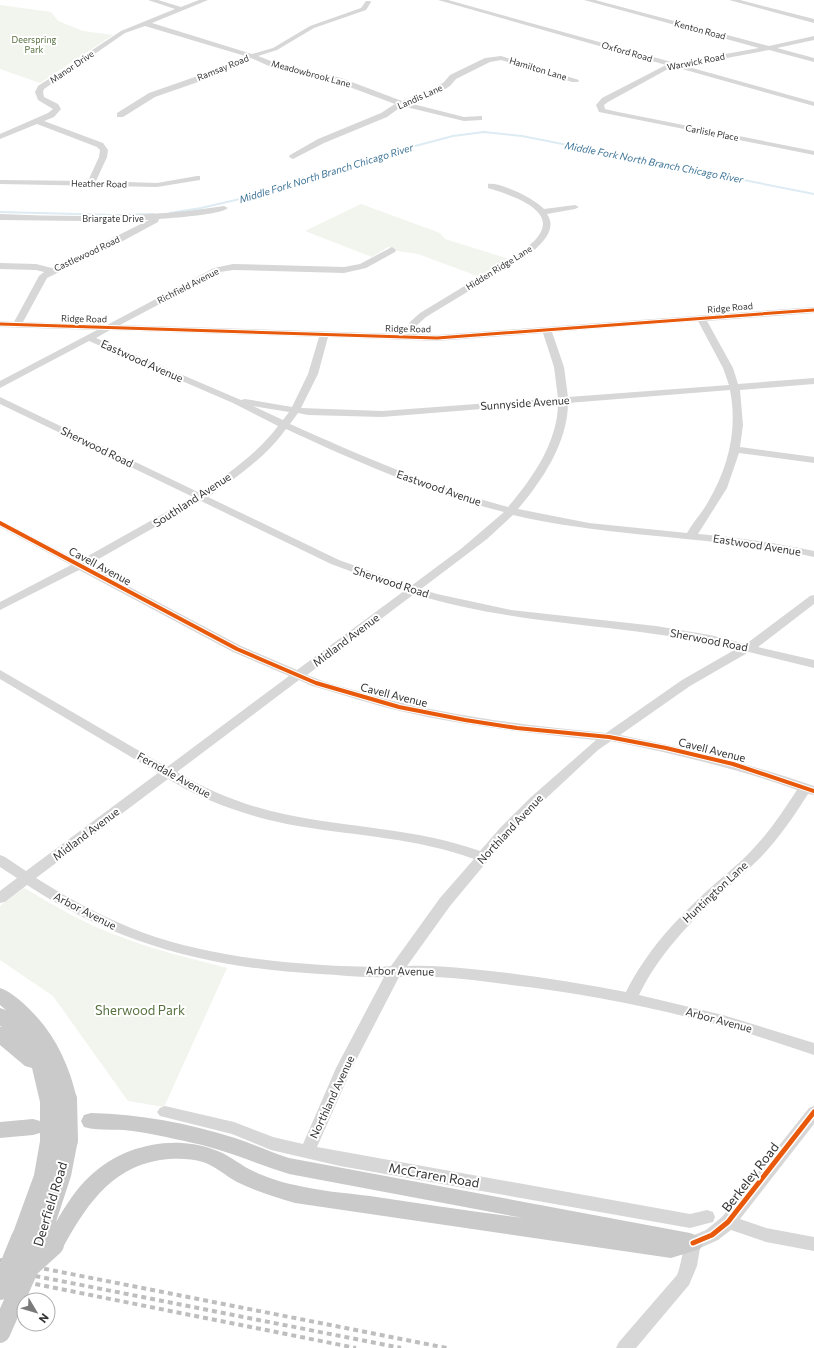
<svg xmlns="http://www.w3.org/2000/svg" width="814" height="1348" font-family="Commissioner,sans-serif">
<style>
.green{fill:#f1f5ed}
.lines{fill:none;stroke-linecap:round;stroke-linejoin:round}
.stream{stroke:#ddebf3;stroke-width:2}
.minor{fill:#d7d7d7;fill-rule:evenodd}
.major{fill:#cacaca;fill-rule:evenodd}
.rail{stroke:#bebebe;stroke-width:4;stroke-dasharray:5 4;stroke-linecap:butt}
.major-bridge{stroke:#cacaca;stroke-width:20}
.cycleway-far2-casing{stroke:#fff;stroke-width:5}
.cycleway-far1-casing{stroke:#fff;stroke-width:6}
.cycleway-casing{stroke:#fff;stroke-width:8}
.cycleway-far2{stroke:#e8590c;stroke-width:3}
.cycleway-far1{stroke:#e8590c;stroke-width:4}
.cycleway{stroke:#e8590c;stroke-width:5}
.labels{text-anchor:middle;stroke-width:4;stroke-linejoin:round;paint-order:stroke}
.far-street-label{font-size:9px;fill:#333;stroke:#fff}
.far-park-label{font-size:9px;fill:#56703f;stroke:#fff}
.far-water-label{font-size:10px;font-style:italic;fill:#3f7597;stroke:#fff}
.street-label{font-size:11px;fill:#333;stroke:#fff}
.near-park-label{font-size:13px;fill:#56703f;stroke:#fff}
.near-street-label{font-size:13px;fill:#333;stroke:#fff}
</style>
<rect width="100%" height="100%" fill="#fff"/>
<path class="green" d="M0,5l51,7 7,9 25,10 30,4 -73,48 -40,-14z
M361,204l79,29 5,6 64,20 -29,18 -62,-23 -20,-3 -10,-4 -16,10 -67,-26z
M24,888c29,17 58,34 89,46 37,15 76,24 114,34l-63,139 -36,-6 -75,-105 -53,-36v-54z"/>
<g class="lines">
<path class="stream" d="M0,212l114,3 40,-1
M170,213l31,-5 60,-14 120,-39 72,-19 31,-4 38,4 292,58"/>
<path class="minor" d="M148,0h10l23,7 18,-7h9l-56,23 100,31 21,-6 37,-22 51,-18 5,-7h4l1,1 -5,8 -52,18 -37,22 -19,6 18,7 65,15 61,23 34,-14 8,-5 6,-7 35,-17 16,-2 78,24 -1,2h-6l-71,-22 -11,2 -34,17 -6,7 -8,5 -33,12 55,14 18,-1v4l-18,1 -62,-15 -15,11 -63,26 -31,16 -4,-2 1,-2 28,-16 63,-26 14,-9 -59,-22 -65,-15 -20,-9 -33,17 -63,22 -32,20h-6v-4l32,-20 63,-22 33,-15 -100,-30 -20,7 -81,56 -1,3 1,5 14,7 3,5 -7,8 -10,4 59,22 5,7 -1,7 -11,24 61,2 40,-7h3v4l-43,7 -157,-3v-4l88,1 11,-24 1,-7 -3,-3 -60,-23 -37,15v-5l48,-21 5,-4 -15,-9 -3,-8 3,-6 83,-55 54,-22z
M438,0h10l227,63 84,-15 -175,-48h11l174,46 45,-10v4l-37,8 37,10v4l-45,-12 -84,16 129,36v4l-139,-39 -7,2 -60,33 -4,3 1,4 13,3 196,39v4l-215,-43 -3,-7 6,-7 64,-33z
M729,0h11l74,19v4z
M488,184c13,-2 47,15 56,25l31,-4 4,2 -4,2 -28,5c11,16 -6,30 -17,40l-104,63 -9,8 -3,9 23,1 377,-28v6l-107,8 26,47 5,16 76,-6v6l-74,6 3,35 -3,22 74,10v6l-75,-10 -12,35 -29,46c39,3 77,9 116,17v6c-99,-21 -202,-19 -301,-42l-26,24 -66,50 16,5 74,16 145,16 54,9 36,9 64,-48 4,-1v9l-56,43 56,13v8l-65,-16 -59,34 -70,49c67,13 130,29 194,51v9l-6,-1c-14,22 -29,44 -47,63 -12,12 -25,23 -38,35 -33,30 -64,62 -84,103l84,20 91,28v12c-31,-10 -61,-21 -92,-29 -70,-19 -140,-33 -211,-41 -37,-5 -75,-10 -112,-8l-47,91 -35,79 373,67 17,-4 6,2 2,5 -2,5 -23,6 -350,-62 -69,-16 -39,-16 -72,-18 -3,-4 3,-4 5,-2 69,16 39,15 30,7 33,-76 48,-91c-22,1 -43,-2 -64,-3 -109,-6 -201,-29 -293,-89l-22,17 -5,1v-12l17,-13 -17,-11v-12l5,2 21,14 132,-98 -158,-94v-9l167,97 122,-91 -56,-24 -154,-82 -79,40v-8l71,-37 -71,-38v-7l79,41 114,-64 -193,-93v-7l200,96c28,-19 58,-40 78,-67l-45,-23 -144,-62 -89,47v-7l97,-51 -97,-3v-6l14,1 25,-46 5,-4 -8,-2 -36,-1v-6l36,1 16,4 97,-48 -65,1 -84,-1v-6c75,3 149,4 224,-8l4,2c-8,7 -57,10 -69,11l-1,3 -37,20 -74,36 -24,44 84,3 107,-57 19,-4 111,3 16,-3 32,-17 4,3 -1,2 -29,16 -22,5 -111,-3 -13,2 -100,53 285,9 5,-12 10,-9 104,-63c7,-6 15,-12 18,-21 8,-23 -38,-36 -54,-41zM698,321l25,47 6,17 -161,12 -4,-30 -12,-35zM110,330l209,7 -11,37 -16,33 -47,-8 -4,1 -145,-62zM543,333l11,34 4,31 -176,13 -81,-3 17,-34 10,-37 109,4zM730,390c8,40 -2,78 -22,112 -6,11 -15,20 -21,31l-98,-10 -71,-14c24,-28 50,-67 50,-106zM558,403c0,39 -26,76 -50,104 -76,-20 -146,-51 -218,-83l8,-11 10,2 74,2zM253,406l36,6 -6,8zM286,429c71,33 142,64 218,83l-42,36 -51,38 -72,-26 -131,-63c28,-19 58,-40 78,-68zM201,501l130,63 73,27 -107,79 -56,-24 -153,-81zM414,594c105,33 216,29 322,55l-54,31 -76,53c-81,-8 -162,-17 -241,-40 -19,-5 -39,-10 -58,-18zM299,680l13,6c29,8 58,18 88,25 64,15 130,22 196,29l-66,58 -30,30 -20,23c-64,-23 -131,-23 -196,-37 -38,-8 -74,-22 -107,-42zM611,741c63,13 125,27 186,49 -14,21 -28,43 -46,61 -13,14 -29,26 -43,39 -33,30 -62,62 -82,102 -52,-10 -103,-18 -155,-23 -21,-2 -42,-4 -64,-3l43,-60 60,-72 30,-30 58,-54zM168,779c40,24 84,39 130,47 59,10 119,12 176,33l-34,39 -49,68 -10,1c-75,-1 -166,-8 -237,-34 -38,-14 -73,-33 -108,-55z
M814,1106v18l-74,95 26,9 48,9v14l-48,-9 -35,-12 -13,10 -18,8 -3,18 -8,19 -53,63h-20l3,-6 58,-67c5,-12 5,-25 10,-37l19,-8 16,-13 87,-109z"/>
<path class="major" d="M0,988c9,3 16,9 23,15 30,27 45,58 54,96l-3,6 -7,2 -8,-4 -2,5 -7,2 -7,-2 -3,-6 -8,-34 -7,-2 -25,-21v-18h2l-2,-1v-18l6,2 -6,-5z
M91,1113c48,1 97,10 144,25 18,6 35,14 54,20l401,75 10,4 3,6 -3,6 -29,9 -376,-55c-19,-6 -40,-12 -58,-21 -11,-6 -22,-16 -34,-20 -13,-4 -29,-4 -43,-2 -51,8 -76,49 -99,91l-7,3 -7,-3 -2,-3 -6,2 -7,-3 -3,-5 -1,2 -7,3 -7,-3 -3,-6 23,-63 6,-34 3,-6 7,-2 7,2 2,4 2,-5 7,-2 7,2 3,6 -7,36 -15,46c10,-17 20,-33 34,-46 33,-31 83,-42 125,-26 12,4 23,13 34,19 14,7 31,13 46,16 24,6 50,8 75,11 51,8 102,15 153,22l-234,-44c-32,-10 -63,-24 -96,-31 -22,-5 -47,-11 -69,-13 -14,-1 -27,1 -40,-3l-3,-6 3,-6z
M33,1119l7,2 3,6 -3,6 -7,2 -33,3v-16z"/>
<path class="rail" d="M0,1260l447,88
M0,1269l401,79
M0,1277l356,71"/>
<path class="major-bridge" d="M67,1099l1,41
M50,1102v39
M31,1266l23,-21
M0,1290l21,-52
M0,1333l29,-65 10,-27"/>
<defs>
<path id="cycleway-far2" d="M0,324l437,14 377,-28"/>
<path id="cycleway-far1" d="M0,523l237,126 79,34 83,24 66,13 52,8 92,9 57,11 67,16 81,27"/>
<path id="cycleway" d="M693,1243l19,-8 16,-13 86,-110"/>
</defs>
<use href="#cycleway-far2" class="cycleway-far2-casing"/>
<use href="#cycleway-far1" class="cycleway-far1-casing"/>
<use href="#cycleway" class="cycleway-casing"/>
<use href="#cycleway-far2" class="cycleway-far2"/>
<use href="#cycleway-far1" class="cycleway-far1"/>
<use href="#cycleway" class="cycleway"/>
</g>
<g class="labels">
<g class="far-street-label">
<text transform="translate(700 30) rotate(15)" y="3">Kenton Road</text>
<text transform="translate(627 52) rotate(16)" y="3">Oxford Road</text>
<text transform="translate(696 62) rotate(-11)" y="3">Warwick Road</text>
<text transform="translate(72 67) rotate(-34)" y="3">Manor Drive</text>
<text transform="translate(223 68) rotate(-22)" y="3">Ramsay Road</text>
<text transform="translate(538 69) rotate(17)" y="3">Hamilton Lane</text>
<text transform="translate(311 74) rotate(15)" y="3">Meadowbrook Lane</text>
<text transform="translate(420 97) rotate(-24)" y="3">Landis Lane</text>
<text transform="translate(712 133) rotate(11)" y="3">Carlisle Place</text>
<text transform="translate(99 184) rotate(1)" y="3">Heather Road</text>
<text x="113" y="222">Briargate Drive</text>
<text transform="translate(87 254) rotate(-25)" y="3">Castlewood Road</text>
<text transform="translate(499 268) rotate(-32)" y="3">Hidden Ridge Lane</text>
<text transform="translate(188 286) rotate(-27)" y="3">Richfield Avenue</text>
<text transform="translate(730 308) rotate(-5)" y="3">Ridge Road</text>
<text transform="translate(84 319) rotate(1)" y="3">Ridge Road</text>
<text transform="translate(408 329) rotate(1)" y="3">Ridge Road</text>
</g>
<g class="far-park-label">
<text x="34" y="43">Deerspring<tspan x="34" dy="10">Park</tspan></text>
</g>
<g class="far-water-label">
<text transform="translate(654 162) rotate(11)" y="4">Middle Fork North Branch Chicago River</text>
<text transform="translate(326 173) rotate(-17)" y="4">Middle Fork North Branch Chicago River</text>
</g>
<g class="street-label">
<text transform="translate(142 361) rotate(24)" y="4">Eastwood Avenue</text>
<text transform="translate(525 403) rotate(-4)" y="4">Sunnyside Avenue</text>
<text transform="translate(97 447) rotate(26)" y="4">Sherwood Road</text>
<text transform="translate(439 488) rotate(19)" y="4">Eastwood Avenue</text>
<text transform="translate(192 500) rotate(-33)" y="4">Southland Avenue</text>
<text transform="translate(757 545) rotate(9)" y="4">Eastwood Avenue</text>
<text transform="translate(100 566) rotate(28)" y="4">Cavell Avenue</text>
<text transform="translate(391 582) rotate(18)" y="4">Sherwood Road</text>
<text transform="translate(346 640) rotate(-37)" y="4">Midland Avenue</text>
<text transform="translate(709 640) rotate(11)" y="4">Sherwood Road</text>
<text transform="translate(394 695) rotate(14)" y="4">Cavell Avenue</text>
<text transform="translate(712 750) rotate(14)" y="4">Cavell Avenue</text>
<text transform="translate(174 775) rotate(29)" y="4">Ferndale Avenue</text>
<text transform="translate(510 829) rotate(-47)" y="4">Northland Avenue</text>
<text transform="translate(86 834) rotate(-37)" y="4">Midland Avenue</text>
<text transform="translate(715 892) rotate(-43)" y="4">Huntington Lane</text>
<text transform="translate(85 911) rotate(27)" y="4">Arbor Avenue</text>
<text transform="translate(400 971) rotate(1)" y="4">Arbor Avenue</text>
<text transform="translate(719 1020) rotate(15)" y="4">Arbor Avenue</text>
<text transform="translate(332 1097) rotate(-65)" y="4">Northland Avenue</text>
</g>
<g class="near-park-label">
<text x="140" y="1015">Sherwood Park</text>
</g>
<g class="near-street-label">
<text transform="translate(434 1175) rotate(10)" y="5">McCraren Road</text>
<text transform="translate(750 1177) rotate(-52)" y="5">Berkeley Road</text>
<text transform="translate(50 1204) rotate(-73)" y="5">Deerfield Road</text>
</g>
</g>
<g transform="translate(36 1312) rotate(128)"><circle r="19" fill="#ffffff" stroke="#adadad"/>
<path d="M0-3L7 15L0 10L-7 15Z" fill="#7a7a7a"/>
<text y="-6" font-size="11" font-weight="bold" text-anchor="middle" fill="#333333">N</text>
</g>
</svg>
